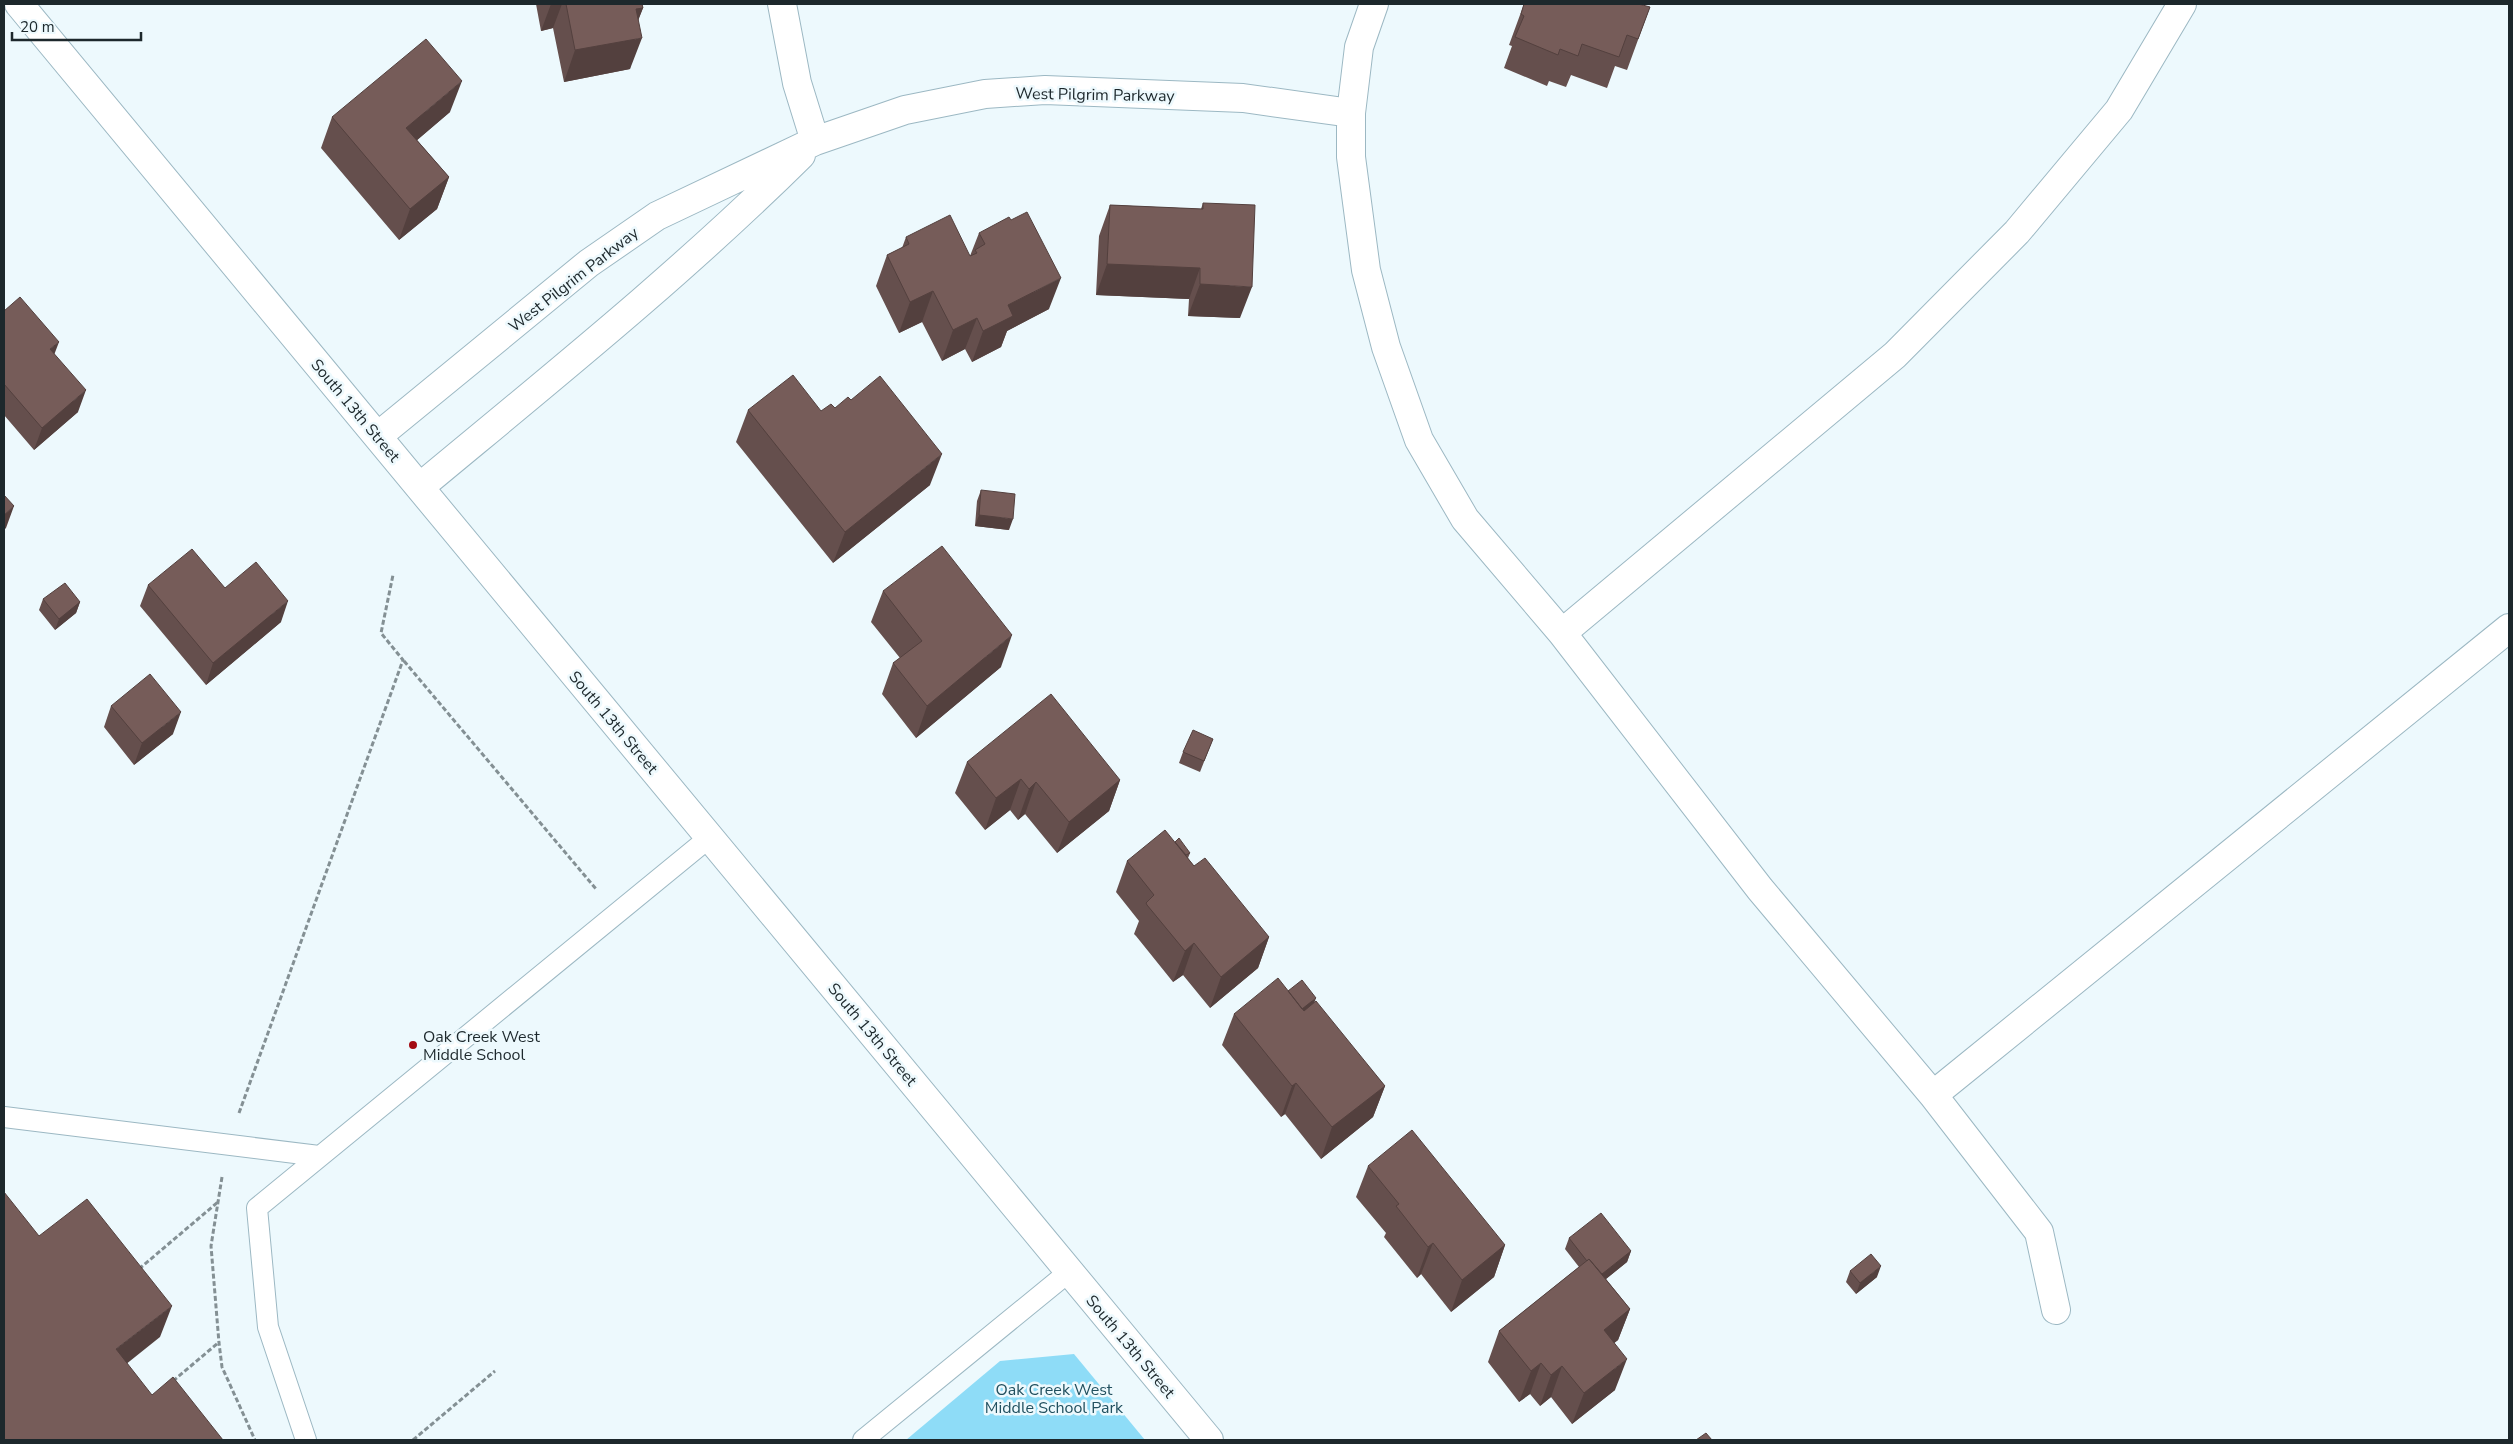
<svg xmlns="http://www.w3.org/2000/svg" width="2513" height="1444" font-family="'Nunito Sans',sans-serif">
<style>
.green{fill:#8edcf7}
.lines{fill:none;stroke-linecap:round;stroke-linejoin:round}
.service-casing{stroke:#9cb8c3;stroke-width:22}
.minor-casing{stroke:#9cb8c3;stroke-width:30}
.tertiary-casing{stroke:#9cb8c3;stroke-width:30}
.path{stroke:#849094;stroke-width:3;stroke-dasharray:5 2.5;stroke-linecap:butt}
.service{stroke:#fff;stroke-width:20}
.minor{stroke:#fff;stroke-width:28}
.tertiary{stroke:#fff;stroke-width:28}
.wall{fill:#654f4d}
.shaded-wall{fill:#53403e}
.building{fill:#765c59;stroke:#53403e}
.poi-dot{fill:#a30a12;stroke:#edf9fd;stroke-width:2}
.labels{text-anchor:middle;stroke-width:5;stroke-linejoin:round;paint-order:stroke}
.street-label{font-size:16px;fill:#1d282c;stroke:#edf9fd}
.poi-label{font-size:16px;fill:#1d282c;stroke:#edf9fd;text-anchor:start}
.park-label{font-size:16px;fill:#21505f;stroke:#edf9fd}
</style>
<rect width="100%" height="100%" fill="#edf9fd"/>
<path class="green" d="M1074,1354l71,86h-239l94,-79z"/>
<g class="lines">
<defs>
<path id="service" d="M4,1117l315,39
M306,1440l-38,-113 -11,-119 453,-371
M863,1440l207,-169"/>
<path id="minor" d="M782,4l15,79 18,58
M1374,4l-15,43 -8,66v44l15,113 20,77 33,93 46,79 97,114 198,256 173,206 106,137 17,78
M378,436l211,-173 68,-47 158,-75 90,-31 80,-16 60,-4 198,8 108,15
M420,487c130,-108 261,-213 381,-332
M1562,633l333,-278 122,-123 102,-122 63,-106
M1933,1095l576,-467"/>
<path id="tertiary" d="M19,4l1190,1436"/>
</defs>
<use href="#service" class="service-casing"/>
<use href="#minor" class="minor-casing"/>
<use href="#tertiary" class="tertiary-casing"/>
<path class="path" d="M404,661l192,228
M239,1113l164,-453 -22,-27 12,-58
M222,1177l-11,69 8,97 3,24 33,73
M139,1269l79,-67
M173,1381l45,-38
M413,1440l82,-69"/>
<use href="#service" class="service"/>
<use href="#minor" class="minor"/>
<use href="#tertiary" class="tertiary"/>
</g>
<path class="wall" d="M536,4h106l1,4 -5,12 -8,49 -66,13 -11,-54 -12,3z
M1524,4l126,3 -23,63 -12,-4 -8,22 -36,-13 -5,12 -17,-6 -2,5 -43,-18 8,-22 -3,-1z
M450,112l-33,28 32,37 -12,32 -38,31 -78,-92 11,-31z
M1203,203l37,115 -52,-2 1,-17 -93,-4 3,-59 11,-31 91,4z
M979,233l70,76 -42,22 -6,16 -29,15 -7,-13 -23,12 -20,-39 -23,11 -23,-47 11,-31 15,-7 4,-11 64,19z
M4,311l50,43 24,58 -44,38 -30,-35z
M835,408l95,77 -97,78 -97,-121 12,-32 73,1z
M981,490l28,40 -34,-4 2,-25z
M148,585l77,3 56,34 -75,63 -66,-79z
M883,591l118,76 -85,71 -34,-44 11,-31 7,-5 -29,-36z
M43,599l37,3 -4,11 -21,17 -16,-20z
M111,706l62,28 -39,31 -30,-38z
M1213,739l-13,33 -21,-9 4,-11z
M967,762l153,18 -11,31 -52,42 -32,-39 -7,6 -8,-10 -25,20 -30,-37z
M1175,842l15,11 -2,5 6,8 75,71 -11,31 -48,40 -27,-33 -10,7 -37,-46 -2,-2 5,-13 -23,-29 11,-31z
M1288,991l26,11 71,84 -12,31 -52,42 -36,-45 -4,3 -59,-72 12,-31z
M1368,1166l137,79 -11,32 -43,35 -30,-38 -4,4 -33,-41 2,-4 -30,-36z
M1569,1238l62,13 -4,11 -21,17 24,30 -12,31 -4,3 1,47 -43,34 -21,-27 -11,9 -10,-12 -11,8 -31,-40 11,-31 80,-64 -14,-18z
M1850,1271l27,6 -21,17 -10,-12z"/>
<path class="shaded-wall" d="M551,4h11l-9,24 -12,3z
M643,8l-12,31 5,-30z
M642,38l-12,31 -66,13 11,-32z
M462,81l-12,31 -55,47 11,-31z
M449,177l-12,32 -38,31 11,-31z
M1107,264l93,4 -11,31 -93,-4z
M1061,278l-12,31 -42,22 -6,16 -29,15 11,-31 25,-26z
M1200,284l52,3 -12,31 -52,-2z
M933,291l-11,31 -23,11 11,-31z
M977,318l-12,31 -23,12 11,-31z
M59,342l-8,21 -1,-14z
M86,390l-8,22 -44,38 8,-22z
M942,454l-12,31 -97,78 12,-31z
M14,506l-8,22 -2,2v-15z
M979,515l34,4 -4,11 -34,-4z
M288,601l-7,21 -75,63 7,-22z
M80,602l-4,11 -21,17 4,-11z
M1012,635l-11,32 -85,71 11,-32z
M181,712l-8,22 -39,31 8,-22z
M1021,779l-11,31 -25,20 11,-32z
M1120,780l-11,31 -52,42 12,-31z
M1036,782l-11,32 -7,6 11,-31z
M1269,937l-11,31 -48,40 11,-31z
M1194,943l-11,32 -10,7 12,-31z
M1316,998l-4,11 -14,2z
M1296,1083l-11,31 -4,3 11,-31z
M1385,1086l-12,31 -52,42 11,-32z
M1433,1243l-12,31 -4,4 11,-31z
M1505,1245l-11,32 -43,35 11,-32z
M1631,1251l-4,11 -31,25 4,-11z
M1881,1266l-4,11 -21,17 4,-11z
M172,1306l-12,31 -55,44 11,-32z
M1630,1309l-12,31 -26,21 12,-31z
M1627,1359l-12,31 -43,34 12,-31z
M1541,1363l-11,31 -11,8 12,-31z
M1562,1366l-11,31 -11,9 11,-31z"/>
<path class="building" d="M566,4h76l1,4 -7,1 6,29 -67,12z
M1524,4h115l11,3 -12,32 -11,-4 -8,22 -37,-13 -4,12 -18,-7 -2,6 -43,-18 9,-21 -3,-2z
M426,39l36,42 -56,47 43,49 -39,32 -78,-92z
M1203,203l52,2 -3,82 -52,-3v-16l-93,-4 3,-59 93,4z
M1027,212l34,66 -53,27 5,11 -30,15 -6,-13 -24,12 -20,-39 -23,11 -23,-47 22,-11 -3,-7 44,-22 20,41 7,-3 -2,-3 10,-6 -6,-11 30,-16 2,3z
M20,297l39,45 -9,7 36,41 -44,38 -38,-44v-73z
M793,375l28,36 10,-7 4,4 13,-11 3,3 29,-24 62,78 -97,78 -97,-122z
M981,490l34,4 -2,25 -34,-4z
M4,495l10,11 -10,9z
M942,546l70,89 -85,71 -34,-43 29,-22 -39,-50z
M192,549l33,39 31,-26 32,39 -75,62 -65,-78z
M65,583l15,19 -21,17 -16,-20z
M150,674l31,38 -39,31 -31,-37z
M1051,694l69,86 -51,42 -33,-40 -7,7 -8,-10 -25,19 -29,-36z
M1193,730l20,9 -9,22 -21,-9z
M1165,830l29,36 11,-8 64,79 -48,40 -27,-34 -9,8 -38,-46 -1,-2 8,-8 -27,-34z
M1179,838l11,15 -4,2 -11,-13z
M1278,978l26,33 12,-10 69,85 -53,41 -36,-44 -4,3 -58,-72z
M1302,980l14,18 -14,11 -14,-18z
M1412,1130l93,115 -43,35 -29,-37 -5,4 -32,-41 3,-2 -31,-38z
M4,1192l35,44 48,-37 85,107 -56,43 36,46 21,-18 50,63h-219z
M1601,1213l30,38 -29,23 -13,-15 -2,2 -18,-23z
M1871,1254l10,12 -21,17 -10,-12z
M1589,1259l41,50 -26,21 23,29 -43,34 -22,-27 -11,9 -10,-12 -10,8 -32,-40z
M1706,1433l6,7h-16z"/>
<circle class="poi-dot" cx="413" cy="1045" r="5"/>
<g class="labels">
<g class="street-label">
<text transform="translate(1095 94) rotate(1)" y="6">West Pilgrim Parkway</text>
<text transform="translate(573 279) rotate(-38)" y="6">West Pilgrim Parkway</text>
<text transform="translate(356 410) rotate(50)" y="6">South 13th Street</text>
<text transform="translate(614 722) rotate(50)" y="6">South 13th Street</text>
<text transform="translate(873 1034) rotate(50)" y="6">South 13th Street</text>
<text transform="translate(1131 1346) rotate(50)" y="6">South 13th Street</text>
</g>
<g class="poi-label">
<text x="423" y="1042">Oak Creek West<tspan x="423" dy="18">Middle School</tspan></text>
</g>
<g class="park-label">
<text x="1054" y="1395">Oak Creek West<tspan x="1054" dy="18">Middle School Park</tspan></text>
</g>
</g>
<rect width="2513" height="1444" fill="none" stroke="#1d282c" stroke-width="10"/>
<path d="M12 32v8h129v-8" fill="none" stroke="#1d282c" stroke-width="2.5"/>
<text x="20" y="32" font-size="15" fill="#1d282c" stroke="#edf9fd" stroke-width="4" paint-order="stroke">20 m</text>
</svg>
